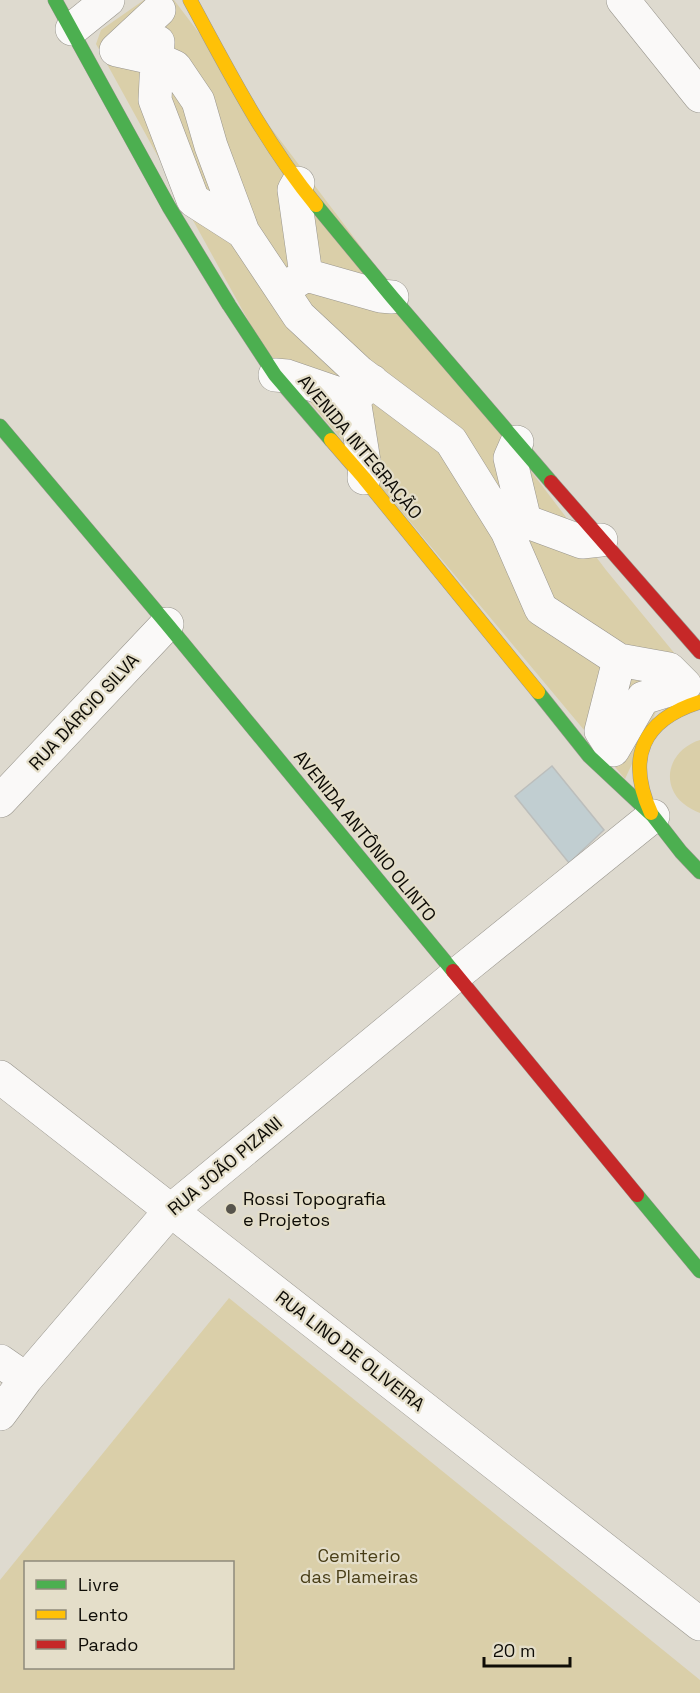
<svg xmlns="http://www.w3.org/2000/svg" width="700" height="1693" font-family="'Space Grotesk',sans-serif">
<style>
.green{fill:#dacfa9;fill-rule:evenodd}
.building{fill:#c1ced1;stroke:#bcbebc;stroke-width:1.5}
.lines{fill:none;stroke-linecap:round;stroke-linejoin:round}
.street-casing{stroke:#99968e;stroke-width:34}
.fast-casing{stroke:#99968e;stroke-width:15}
.slow-casing{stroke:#99968e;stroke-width:15}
.jam-casing{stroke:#99968e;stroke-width:15}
.street{stroke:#faf9f8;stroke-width:33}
.fast{stroke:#4caf50;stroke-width:14}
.slow{stroke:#ffc107;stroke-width:14}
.jam{stroke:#c62828;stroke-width:14}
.poi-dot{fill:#57544c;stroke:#e4dec9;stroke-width:2}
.labels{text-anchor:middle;stroke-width:4.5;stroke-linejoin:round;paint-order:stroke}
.street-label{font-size:18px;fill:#0e0c06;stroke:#e4dec9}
.poi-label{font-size:18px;fill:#0e0c06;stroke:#e4dec9;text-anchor:start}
.park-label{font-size:18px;fill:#493e17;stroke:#e4dec9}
</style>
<rect width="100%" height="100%" fill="#dedacf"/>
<path class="green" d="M144,0h30l432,570 74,90 -55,119 -365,-437 -164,-298 5,-14z
M700,740v73c-11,-4 -24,-13 -28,-25 -8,-22 8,-42 28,-48z
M229,1298l471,382v13h-700v-113zM26,1562h206v106h-206z"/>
<path class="building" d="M552,766l52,64 -35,33 -54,-67z"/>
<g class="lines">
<defs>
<path id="street" d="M623,0l77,96
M159,10l-43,40 41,9 -2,41 38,100 50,32 56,84 60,56 92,69 56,90 34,78 78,51 -18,71 12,19 30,-52 42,-13 -16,-16 -50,-9
M72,29l36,-29
M158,42l-1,17 18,8 23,34 13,45 32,86
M298,183l-4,7 12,85
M282,290l24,-15 74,21 12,1
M275,375l12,1 67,23
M517,442l-7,16 15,63
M364,478l1,-10 -11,-69 18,-18
M507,531l18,-10 57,21 19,-2
M0,801l167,-177
M0,1077l700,547
M0,1361l26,18
M0,1414l26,-35 144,-168 286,-236 197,-159"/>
<path id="fast" d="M55,0l114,207 60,98 46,70 56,65
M316,205l76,92 159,185
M0,426l167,198 286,347
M538,692l51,64 64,60 28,36 19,20
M637,1195l63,76"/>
<path id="slow" d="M190,0c38,70 75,143 126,205
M331,440l33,38 174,214
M651,813c-25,-55 -9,-93 49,-111"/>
<path id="jam" d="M551,482l149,170
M453,971l184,224"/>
</defs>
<use href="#street" class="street-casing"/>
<use href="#fast" class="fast-casing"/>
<use href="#slow" class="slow-casing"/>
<use href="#jam" class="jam-casing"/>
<use href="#street" class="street"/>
<use href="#fast" class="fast"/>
<use href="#slow" class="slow"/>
<use href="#jam" class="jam"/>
</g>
<circle class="poi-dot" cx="231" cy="1209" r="6"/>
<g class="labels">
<g class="street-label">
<text transform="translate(360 447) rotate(50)" y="6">AVENIDA INTEGRAÇÃO</text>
<text transform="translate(84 712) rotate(-47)" y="6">RUA DÁRCIO SILVA</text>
<text transform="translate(365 836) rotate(51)" y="6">AVENIDA ANTÔNIO OLINTO</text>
<text transform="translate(225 1166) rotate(-40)" y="6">RUA JOÃO PIZANI</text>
<text transform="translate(350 1351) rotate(38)" y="6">RUA LINO DE OLIVEIRA</text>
</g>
<g class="poi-label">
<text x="243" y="1205">Rossi Topografia<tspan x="243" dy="21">e Projetos</tspan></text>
</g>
<g class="park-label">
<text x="359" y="1562">Cemiterio<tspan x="359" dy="21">das Plameiras</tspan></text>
</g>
</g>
<rect x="24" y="1561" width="210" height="108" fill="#e4dec9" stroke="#8e8a7b" stroke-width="1.5"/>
<rect x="36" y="1580" width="30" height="9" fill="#4caf50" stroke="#8e8a7b" stroke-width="1.5"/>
<text x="78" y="1591" font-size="18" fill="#0e0c06">Livre</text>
<rect x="36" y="1610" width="30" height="9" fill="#ffc107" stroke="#8e8a7b" stroke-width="1.5"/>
<text x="78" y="1621" font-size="18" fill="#0e0c06">Lento</text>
<rect x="36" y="1640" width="30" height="9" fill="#c62828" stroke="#8e8a7b" stroke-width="1.5"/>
<text x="78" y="1651" font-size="18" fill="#0e0c06">Parado</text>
<path d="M484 1657v9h86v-9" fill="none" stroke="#0e0c06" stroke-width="3"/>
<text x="493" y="1657" font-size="18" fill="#0e0c06" stroke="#e4dec9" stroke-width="4.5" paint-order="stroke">20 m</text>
</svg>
